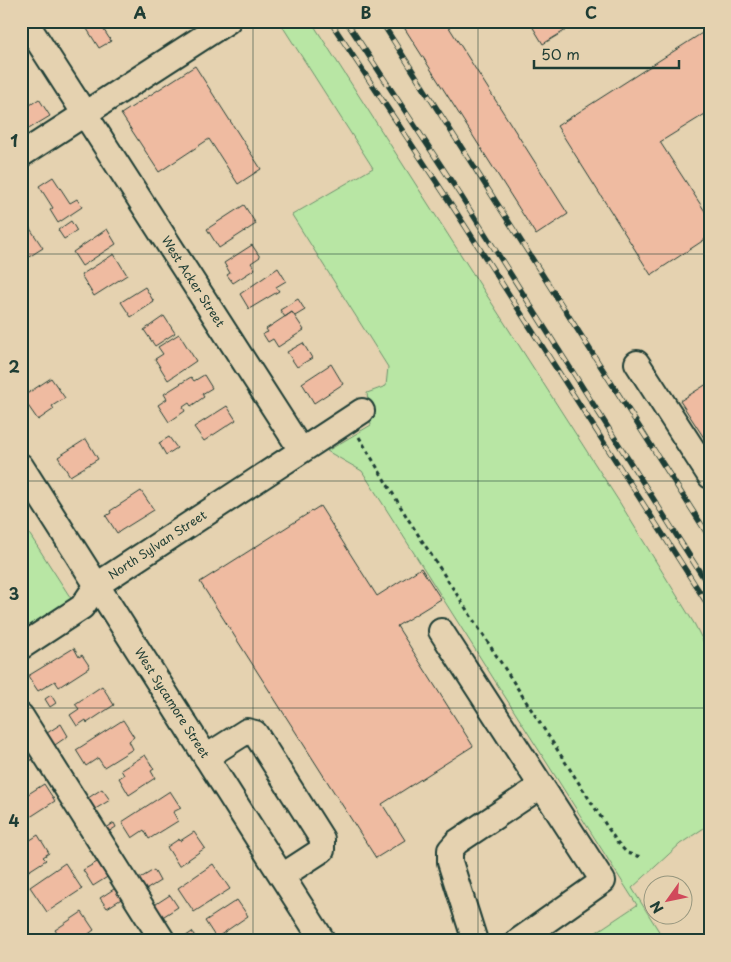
<svg xmlns="http://www.w3.org/2000/svg" width="731" height="962" font-family="'Playpen Sans',sans-serif">
<style>
.green{fill:#b8e6a4;stroke:#6c926c}
.building{fill:#efbba1;stroke:#1f3d34}
.lines{fill:none;stroke-linecap:round;stroke-linejoin:round}
.minor-casing{stroke:#1f3d34;stroke-width:28}
.path{stroke:#1f3d34;stroke-width:3;stroke-dasharray:4 4;stroke-linecap:butt}
.minor{stroke:#e5d2b0;stroke-width:24}
.rail-casing{stroke:#1f3d34;stroke-width:5.5}
.rail{stroke:#e5d2b0;stroke-width:4;stroke-dasharray:11;stroke-linecap:butt}
.grid{fill:none;stroke:#1f3d34;stroke-width:1;stroke-opacity:0.55}
.labels{text-anchor:middle;stroke-width:4.5;stroke-linejoin:round;paint-order:stroke}
.street-label{font-size:12px;fill:#1f3d34;stroke:#e5d2b0}
.neatline{fill:none;stroke:#1f3d34;stroke-width:2}
.grid-label{font-size:16px;text-anchor:middle;font-weight:bold;fill:#1f3d34}
</style>
<rect width="100%" height="100%" fill="#e5d2b0"/>
<filter id="ink" filterUnits="userSpaceOnUse"><feTurbulence type="fractalNoise" baseFrequency=".02" numOctaves="2"/><feDisplacementMap in="SourceGraphic" scale="10" xChannelSelector="R" yChannelSelector="G"/><feConvolveMatrix kernelMatrix="1 2 1 2 8 2 1 2 1" color-interpolation-filters="sRGB"/></filter>
<g filter="url(#ink)">
<path class="green" d="M279,21h32l309,482 75,122 15,30v169l-30,20 -48,44 33,53h-82l54,-36 -275,-434 -35,-20 44,-26 -4,-32 19,-7 2,-19 -96,-152 81,-47z
M21,521l51,79 -51,33z"/>
<path class="building" d="M82,21h16l13,20 -12,7z
M400,21h45l123,193 -32,21z
M529,21h32l5,9 -23,14z
M710,28v83l-50,31 50,77v17l-59,39 -94,-149z
M195,66l66,103 -23,15 -29,-45 -50,33 -38,-58z
M21,80l7,10 -7,4z
M39,99l11,17 -28,17 -1,-22z
M53,177l17,26 7,-4 5,8 -24,16 -8,-13 3,-2 -14,-22z
M244,205l12,19 -37,24 -12,-19z
M21,215l22,33 -22,14z
M71,221l6,10 -13,8 -6,-9z
M107,229l9,15 -34,22 -9,-14z
M252,245l8,12 -9,6 4,6 -22,14 -6,-8 3,-2 -6,-10z
M114,254l13,21 -33,21 -13,-21z
M278,268l8,13 -10,6 3,4 -30,18 -9,-15z
M145,287l9,15 -23,15 -10,-15z
M298,299l7,11 -10,6 -3,-4 -7,5 -5,-7z
M292,312l12,18 -26,17 -5,-8 -5,3 -5,-8 5,-2 -2,-3z
M164,316l11,17 -20,13 -11,-16z
M179,334l17,27 -28,19 -13,-21 8,-5 -5,-7z
M303,343l9,15 -15,9 -10,-15z
M331,364l12,20 -29,19 -12,-20z
M204,375l8,13 -10,6 2,3 -13,9 -2,-3 -6,4 2,4 -16,11 -11,-17 9,-6 -3,-5 27,-17 3,4z
M51,378l14,20 -13,8 2,3 -16,11 -16,-23z
M710,382v65l-30,-46z
M227,406l9,14 -32,21 -10,-14z
M169,437l8,11 -11,7 -7,-12z
M86,439l12,20 -28,17 -12,-19z
M141,491l13,19 -37,23 -11,-17 5,-3 -1,-2z
M320,506l57,90 44,-28 20,31 -44,27 76,120 -91,58 23,36 -29,18 -176,-276z
M74,648l5,9 3,-2 8,12 -31,20 -4,-6 -17,10 -10,-15z
M102,686l12,19 -27,18 -1,-3 -9,6 -7,-11 9,-6 -4,-5z
M51,695l5,8 -6,4 -5,-8z
M123,720l11,17 -5,4 4,8 -29,18 -6,-9 -12,8 -10,-16z
M61,724l7,12 -16,11 -8,-12z
M27,746l8,12 -14,8v-16z
M145,755l9,14 -3,2 4,7 -26,17 -10,-17 5,-3 -3,-5z
M44,784l11,17 -34,22v-26l1,1z
M102,789l8,11 -18,11 -7,-11z
M170,791l11,17 -8,4 5,9 -29,18 -5,-9 -12,8 -10,-16z
M114,823l2,4 -8,5 -2,-4z
M194,832l11,16 -26,18 -12,-19 12,-8 1,2z
M38,835l11,18 -6,4 3,3 -25,16v-30z
M99,861l10,15 -16,10 -10,-16z
M65,863l17,26 -35,23 -17,-25z
M213,864l17,25 -36,23 -16,-24z
M154,870l6,11 -16,10 -7,-11z
M117,887l6,11 -16,10 -7,-10z
M170,895l8,12 -17,11 -8,-12z
M237,900l11,16 -32,22 -11,-17z
M82,912l12,18 -15,11h-17l-7,-11z
M192,932l6,9h-19z
M140,934l4,7h-14z"/>
<g class="lines">
<defs>
<g id="minor">
<path id="s1" d="M25,21l276,429"/>
<path d="M21,155l207,-134"/>
<path d="M637,363l73,113"/>
<path id="s2" d="M21,466l302,475"/>
<path d="M441,631l162,250 -85,60"/>
<path id="s3" d="M21,647l61,-40 15,-22 265,-174"/>
<path d="M21,716l142,225"/>
<path d="M206,757l41,-26 8,2 67,106v11l-40,26"/>
<path d="M475,941l-25,-79v-12l7,-8 84,-56"/>
</g>
</defs>
<use href="#minor" class="minor-casing"/>
<path class="path" d="M359,437l49,82 209,323 10,11 14,4"/>
<use href="#minor" class="minor"/>
<defs>
<path id="rail" d="M330,21l121,183 259,404
M346,21l115,175 249,392
M381,21l329,517"/>
</defs>
<use href="#rail" class="rail-casing"/>
<use href="#rail" class="rail"/>
</g>
</g>
<path class="grid" d="M253,21v920M478,21v920M21,254h689M21,481h689M21,708h689"/>
<g class="labels">
<g class="street-label">
<text dy="4" stroke="none"><textPath href="#s1" startOffset="310">West Acker Street</textPath></text>
<text dy="4" stroke="none"><textPath href="#s3" startOffset="172">North Sylvan Street</textPath></text>
<text dy="4" stroke="none"><textPath href="#s2" startOffset="281">West Sycamore Street</textPath></text>
</g>
</g>
<rect width="731" height="962" fill="none" stroke="#e5d2b0" stroke-width="55"/>
<g transform="translate(668 900) rotate(237)"><circle r="24" fill="#e5d2b0" stroke="#96967e"/>
<path d="M0-4L9 19L0 12L-9 19Z" fill="#d1495b"/>
<text y="-8" font-size="14" font-weight="bold" text-anchor="middle" fill="#1f3d34">N</text>
</g>
<path d="M534 60v8h145v-8" fill="none" stroke="#1f3d34" stroke-width="2.5"/>
<text x="541" y="60" font-size="15" fill="#1f3d34" stroke="#e5d2b0" stroke-width="4" paint-order="stroke">50 m</text>
<rect x="28" y="28" width="676" height="906" class="neatline"/>
<g class="grid-label">
<text x="140" y="19">A</text>
<text x="366" y="19">B</text>
<text x="591" y="19">C</text>
<text x="14" y="147">1</text>
<text x="14" y="373">2</text>
<text x="14" y="600">3</text>
<text x="14" y="827">4</text>
</g>
</svg>
